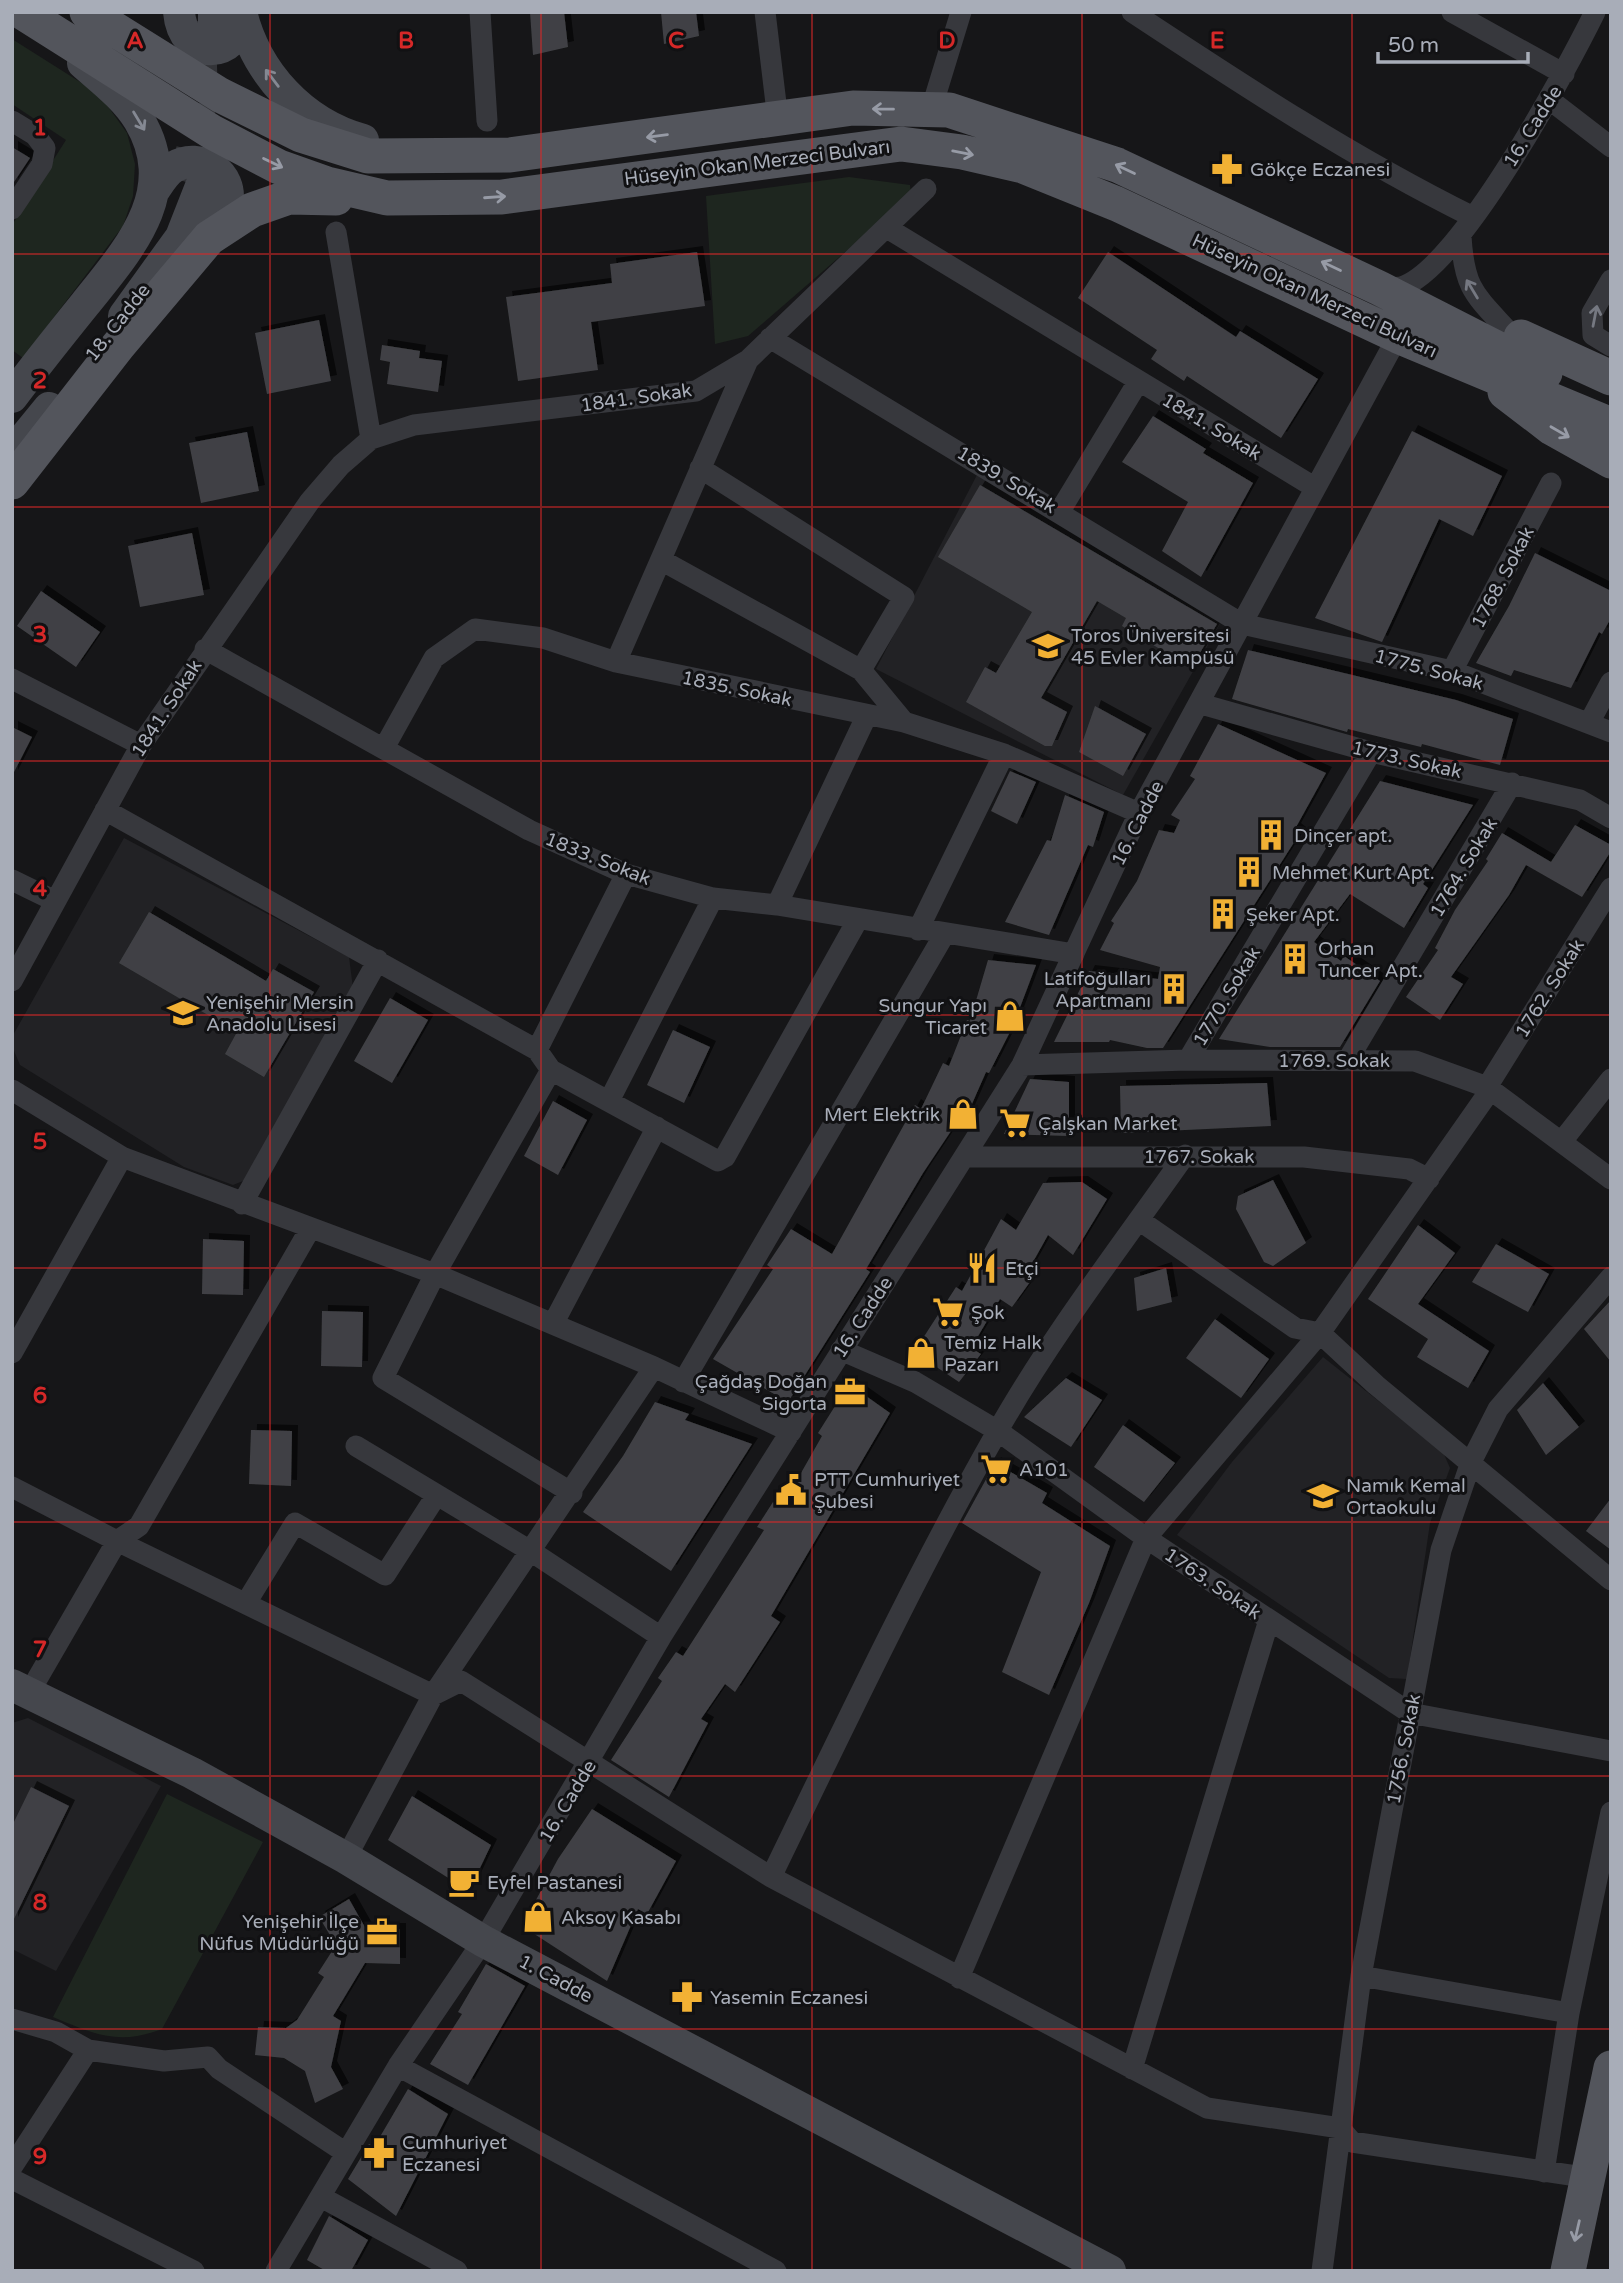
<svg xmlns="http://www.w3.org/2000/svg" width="1623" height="2283" font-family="'Varela Round',sans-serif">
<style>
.built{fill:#222225}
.green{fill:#1e261f}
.building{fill:#404145;filter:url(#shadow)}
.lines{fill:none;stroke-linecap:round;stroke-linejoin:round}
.secondary-tunnel{stroke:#333438;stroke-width:32;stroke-dasharray:32 16;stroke-linecap:butt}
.street{stroke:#37383d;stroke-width:21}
.secondary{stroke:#45474d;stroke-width:32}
.primary{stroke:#53555c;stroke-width:35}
.oneway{stroke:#858993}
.oneway2{stroke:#979ba6}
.oneway3{stroke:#757881}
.grid{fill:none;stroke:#d62828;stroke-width:2;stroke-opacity:0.55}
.labels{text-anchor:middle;stroke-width:6;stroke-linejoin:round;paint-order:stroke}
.street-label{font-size:19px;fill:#a8adb8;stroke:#111113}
.poi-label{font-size:19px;fill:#a8adb8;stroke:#111113;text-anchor:start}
.grid-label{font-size:23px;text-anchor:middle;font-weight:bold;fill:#d62828;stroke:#111113;stroke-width:6;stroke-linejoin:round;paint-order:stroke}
</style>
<defs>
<filter id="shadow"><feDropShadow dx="6" dy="-6" stdDeviation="0" flood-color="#0009"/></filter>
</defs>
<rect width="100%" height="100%" fill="#161618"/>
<path class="built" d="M978,473l243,149 -98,173 -247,-126z
M124,838l225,119 4,31 -105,191 -15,6 -49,-18 -164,-102 -8,-19v-9z
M1323,1357l120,95 7,16 -20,55 -23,156 -18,-1 -212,-143 55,-73z
M28,1718l133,68 -105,185 -44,-22v-226z"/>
<path class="green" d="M12,39l87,55 28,39 8,31 -2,32 -10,30 -100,132 -11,-8v-125l54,-85 -54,-36z
M849,177l61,8 1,10 -163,141 -33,8 -9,-148z
M167,1794l96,48 -101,187c-44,17 -68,5 -109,-12z"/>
<path class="building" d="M530,12h34l4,35 -35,8z
M661,12h35l3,24 -35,8z
M12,147l18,11 -18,27z
M697,252l8,54 -114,16 7,48 -80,11 -12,-84 106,-14 -2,-19z
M1108,252l128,85 4,-6 78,48 -37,59 -94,-62 -3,5 -33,-22 6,-9 -79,-52z
M319,320l12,61 -64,13 -12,-61z
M382,345l38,6 -1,7 23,3 -4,31 -51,-8 3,-22 -10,-2z
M1153,416l53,33 -3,4 50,30 -52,94 -39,-26 26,-49 -66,-40z
M1412,431l90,45 -29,60 -34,-17 -57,123 -67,-24z
M247,432l12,59 -58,12 -12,-60z
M980,485l237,139 -26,44 -69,-42 4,-8 -29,-17 -56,97 26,14 -15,34h-7l-79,-44 19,-35 11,6 36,-61 -94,-55z
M192,533l12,62 -64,12 -12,-61z
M1535,553l76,38v27l-9,16 -3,-2 -28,56 -57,-18 -3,6 -35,-13 33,-57z
M41,591l59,41 -24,35 -59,-41z
M1248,650l208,50 57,19 -13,46 -78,-21 -1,3 -73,-18 -1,3 -115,-33z
M1095,706l51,28 -23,42 -44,-24z
M1218,724l108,49 -31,56 5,4 -137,215h-16l-37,-8 -1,2h-55l35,-71 69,8 2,-12 -60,-17 14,-27 -3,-2 26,-40 22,-51 15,3 6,-13 -9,-5 24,-36 -5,-3z
M12,727l20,10 -20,39z
M1010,771l26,11 -19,42 -26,-13z
M1380,781l93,24 -50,79 5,4 -24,40 -54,-34 -36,48 27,19 3,-5 36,25 -40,66h-70l-51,-8z
M1065,795l39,17 -11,35 -5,-2 -39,90 -44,-13 42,-82 4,1z
M1575,825l36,20v6l-29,46 -56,-32 -17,30 -58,82 12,7 -23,36 -34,-23 32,-47 -3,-2 20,-38 33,-49 -2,-2 16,-26 49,29z
M149,912l117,69 7,-12 41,23 -50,85 -39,-23 12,-22 -118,-69z
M988,960l48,5 -23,61 -24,47 -3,-1 -22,50 -5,-3 -36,54 -57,96 4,3 -82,130 -75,-43 60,-90 -6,-4 24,-36 41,25 83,-149 6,4 22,-46 6,3 18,-46 3,1z
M390,998l38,22 -36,63 -38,-22z
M673,1030l37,17 -26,56 -37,-18z
M1030,1079l39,3v54l-65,-2z
M1267,1083l4,43 -150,7 -1,-47z
M553,1101l34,19 -29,55 -34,-19z
M1273,1180l33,63 -33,23 -9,-4 -28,-53 2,-13z
M1082,1182l25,17 -34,56 -25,-20 -24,43 6,4 -18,25 -12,-8 -29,49 10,6 -22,28 -45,-30 42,-65 6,4 39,-72 15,11 27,-47z
M1418,1225l37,28 -37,51 71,47 -21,37 -51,-31 11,-18 -60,-40z
M203,1239l41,2 -1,54 -41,-1z
M1496,1244l53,30 -21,38 -56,-30z
M1166,1268l6,34 -35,9 -3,-33z
M1611,1300v62l-27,-33z
M322,1311l41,1 -1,55 -41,-1z
M1215,1319l54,40 -28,39 -55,-40z
M1066,1378l36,22 -31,47 -47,-30z
M1543,1383l36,44 -33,28 -29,-45z
M849,1384l41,29 -119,203 9,6 -45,70 -10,-8 -24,35 7,4 -39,74 -58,-37 51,-79 -4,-3 18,-26 7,4 81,-126 -7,-3 16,-25 5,3 15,-28 4,3 25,-44 -4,-3z
M655,1402l34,12 -4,6 67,24 -81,127 -88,-59 40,-56z
M1123,1425l52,38 -31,39 -50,-35z
M251,1430l41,1 -1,55 -42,-2z
M995,1463l52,30 -5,10 68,43 -21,57 -40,92 -47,-23 39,-100 -79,-49z
M1611,1498v52l-25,-19z
M31,1787l38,19 -57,117v-97z
M412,1796l79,49 -22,46 -81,-51z
M592,1809l84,52 -29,53 -9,-5 -31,72 -85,-55 36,-67z
M349,1899l17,30h34v35l-35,-1 -32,53 8,5 -10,46 12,22 -28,14 -10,-32 -21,-13 -29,-3 3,-28 28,1 11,-8 27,-43 -6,-4 18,-28 -17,-28z
M486,1964l39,22 -57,99 -38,-21 32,-50 -4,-2z
M408,2089l40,25 -52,102 -48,-37 21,-35 5,3z
M329,2216l39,24 -17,31h-25l-19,-11z"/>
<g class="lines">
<path class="secondary-tunnel" d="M183,181c20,-59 21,-100 15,-160"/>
<path class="street" d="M480,12l7,109
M765,12l13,108
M1132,12c112,74 220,145 341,205
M1452,12l112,62
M1550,100l61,47
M931,110l30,-98
M12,121l23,14 10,13 -3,16 -30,45
M887,228l427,259
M336,232l35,207
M1461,236c3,52 13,58 47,95
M1611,280l-19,33 1,22 18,11
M1379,288c7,0 15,0 22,-1 58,-17 166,-218 194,-275
M770,338l472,286 210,47 159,61
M700,468l204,129 -43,73
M1060,511l78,-129
M661,560l200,110 43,52
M205,649l324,181 97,44 87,24 64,7 297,49
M616,662l132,-302
M1452,671l99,-188
M12,679l129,66
M1201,704l170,48 209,48 31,18
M1589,723l22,-41
M384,748l50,-90 41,-29 68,9 73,24 288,60 100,32 135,59
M105,810l432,240 14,20 167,91 7,-4 132,-236
M12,880l43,21
M777,905l89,-188
M918,930l86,-176
M12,981l129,-236 169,-244 31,-36 30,-26 43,-14 282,-34 52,-31 178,-171
M537,1050l89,-176
M1349,1058l163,-275
M1188,1060l183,-308
M1022,1065l166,-5 227,1 72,26 124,92
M551,1070l-116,204 -52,104 189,115
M1487,1087l124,-199
M12,1090l110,67 313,117 219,93 137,65
M610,1099l103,-201
M1563,1140l48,-61
M966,1157h338l105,12 20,10
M242,1204l136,-244
M1139,1220l156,108 25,5 56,52 235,195
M553,1324l104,-197
M841,1350l74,32 83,49 148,107 264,175 201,38
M12,1353l110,-196
M683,1382l261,-447
M356,1446l176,106 129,85
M12,1487l105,54 316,154 28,-14 310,196 436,231 133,20 12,14 238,36
M246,1603l49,-80 90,52 51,-79
M29,1693l88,-152 22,-15 171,-297
M346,1858l87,-163 221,-328
M771,1877c73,-150 144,-301 226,-445 55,-97 124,-186 188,-277
M1361,1976l208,37
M959,1978l187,-440 174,-205 171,-244
M12,2019l44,13 32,18 76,11 44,-4 11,12 127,84
M398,2066l378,205
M1132,2069l137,-449
M12,2167l76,-117
M1544,2172l25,-159 42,-201
M12,2179l182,92
M321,2197l136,74
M276,2271l122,-205 85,-125 178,-304 361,-572 117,-252 259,-477
M1322,2271l39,-295 80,-426 30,-88 27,-53 113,-132"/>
<path class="secondary" d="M179,12c4,49 58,49 63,4
M214,12v11
M241,12c15,61 61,111 122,128
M153,192c6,-9 12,-20 21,-25 26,-16 60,7 53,37 -2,12 -12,23 -18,34
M124,316l57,-79 22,-56
M12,397c24,-32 48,-62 73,-93 43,-54 97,-112 54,-184 -14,-23 -37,-40 -56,-57
M12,453l37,-45
M12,1685l180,88 154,85 137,83 627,330"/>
<path class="primary" d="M22,12l190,120 67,35 48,17 60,14 115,-1 399,-53 61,8 61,14 94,38 281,132 213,89
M87,12l133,83 81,40 67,21 142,-1 343,-47 96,2 168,55 262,123 166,85
M1521,337l90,41
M1505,392l47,36 59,33
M12,482l106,-136 91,-108 43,-28 37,-13 47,1
M1568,2271l43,-203"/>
</g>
<defs><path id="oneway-shaft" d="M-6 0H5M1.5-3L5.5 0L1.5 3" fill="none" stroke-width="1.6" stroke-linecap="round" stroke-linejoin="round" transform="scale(1.75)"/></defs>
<g class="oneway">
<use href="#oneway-shaft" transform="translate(272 78) rotate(-127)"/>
<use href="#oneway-shaft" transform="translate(139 121) rotate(59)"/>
</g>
<g class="oneway2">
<use href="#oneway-shaft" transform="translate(883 109) rotate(-179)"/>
<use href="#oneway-shaft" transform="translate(657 136) rotate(173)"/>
<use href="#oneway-shaft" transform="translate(963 153) rotate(11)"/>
<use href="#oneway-shaft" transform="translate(273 163) rotate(26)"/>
<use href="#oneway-shaft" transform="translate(1125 169) rotate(-155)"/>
<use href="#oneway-shaft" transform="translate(495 197) rotate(-4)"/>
<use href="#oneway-shaft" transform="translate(1331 266) rotate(-155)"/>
<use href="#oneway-shaft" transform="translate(1560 432) rotate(30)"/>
<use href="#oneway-shaft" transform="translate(1577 2231) rotate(103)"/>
</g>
<g class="oneway3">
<use href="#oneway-shaft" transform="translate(1472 289) rotate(-121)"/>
<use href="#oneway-shaft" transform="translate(1595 316) rotate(-79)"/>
</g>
<path class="grid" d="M270,12v2259M541,12v2259M812,12v2259M1082,12v2259M1352,12v2259M12,254h1599M12,507h1599M12,761h1599M12,1015h1599M12,1268h1599M12,1522h1599M12,1776h1599M12,2029h1599"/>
<defs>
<symbol id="pharmacy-bare" viewBox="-9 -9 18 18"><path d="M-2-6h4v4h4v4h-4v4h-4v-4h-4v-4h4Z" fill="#f2b134" stroke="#111113" stroke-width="2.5" paint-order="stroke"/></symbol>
<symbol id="university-bare" viewBox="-9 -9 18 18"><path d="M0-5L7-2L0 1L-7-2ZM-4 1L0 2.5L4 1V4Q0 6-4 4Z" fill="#f2b134" stroke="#111113" stroke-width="2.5" paint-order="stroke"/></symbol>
<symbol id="building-bare" viewBox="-9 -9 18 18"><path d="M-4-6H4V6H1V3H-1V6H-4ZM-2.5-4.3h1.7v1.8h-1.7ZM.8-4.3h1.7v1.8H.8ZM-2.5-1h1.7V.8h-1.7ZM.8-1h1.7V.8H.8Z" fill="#f2b134" stroke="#111113" stroke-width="2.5" paint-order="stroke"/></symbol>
<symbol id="school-bare" viewBox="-9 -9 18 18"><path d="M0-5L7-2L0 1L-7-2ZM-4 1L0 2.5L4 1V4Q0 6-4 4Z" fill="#f2b134" stroke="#111113" stroke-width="2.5" paint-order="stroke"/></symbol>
<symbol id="shop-bare" viewBox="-9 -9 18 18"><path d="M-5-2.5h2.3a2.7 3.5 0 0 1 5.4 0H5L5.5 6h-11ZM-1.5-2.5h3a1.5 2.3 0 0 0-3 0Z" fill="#f2b134" stroke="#111113" stroke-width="2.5" paint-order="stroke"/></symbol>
<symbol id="supermarket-bare" viewBox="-9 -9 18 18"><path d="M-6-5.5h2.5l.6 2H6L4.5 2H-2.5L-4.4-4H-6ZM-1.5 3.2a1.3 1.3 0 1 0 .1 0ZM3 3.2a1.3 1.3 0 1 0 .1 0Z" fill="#f2b134" stroke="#111113" stroke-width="2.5" paint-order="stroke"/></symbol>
<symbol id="restaurant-bare" viewBox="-9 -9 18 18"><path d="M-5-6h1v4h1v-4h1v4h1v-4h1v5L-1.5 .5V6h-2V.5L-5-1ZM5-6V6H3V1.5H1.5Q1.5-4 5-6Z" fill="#f2b134" stroke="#111113" stroke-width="2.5" paint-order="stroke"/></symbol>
<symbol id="office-bare" viewBox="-9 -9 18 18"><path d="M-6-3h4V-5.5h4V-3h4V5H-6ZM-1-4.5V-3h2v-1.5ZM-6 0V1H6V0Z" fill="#f2b134" stroke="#111113" stroke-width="2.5" paint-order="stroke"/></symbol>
<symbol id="civic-bare" viewBox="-9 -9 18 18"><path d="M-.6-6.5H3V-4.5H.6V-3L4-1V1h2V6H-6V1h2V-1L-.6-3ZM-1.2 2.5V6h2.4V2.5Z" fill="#f2b134" stroke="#111113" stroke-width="2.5" paint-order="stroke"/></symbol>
<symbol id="cafe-bare" viewBox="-9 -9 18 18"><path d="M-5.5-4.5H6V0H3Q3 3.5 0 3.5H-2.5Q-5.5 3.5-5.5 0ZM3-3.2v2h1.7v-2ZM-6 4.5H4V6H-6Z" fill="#f2b134" stroke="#111113" stroke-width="2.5" paint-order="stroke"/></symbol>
</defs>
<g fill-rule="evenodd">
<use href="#pharmacy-bare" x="1205" y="147" width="44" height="44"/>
<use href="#university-bare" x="1026" y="624" width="44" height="44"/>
<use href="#building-bare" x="1249" y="813" width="44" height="44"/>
<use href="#building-bare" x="1227" y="850" width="44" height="44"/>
<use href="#building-bare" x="1201" y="892" width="44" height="44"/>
<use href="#building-bare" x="1273" y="937" width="44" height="44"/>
<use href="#building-bare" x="1152" y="967" width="44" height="44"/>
<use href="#school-bare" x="161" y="991" width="44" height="44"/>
<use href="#shop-bare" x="988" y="994" width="44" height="44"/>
<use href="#shop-bare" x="941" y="1092" width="44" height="44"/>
<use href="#supermarket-bare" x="993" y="1101" width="44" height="44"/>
<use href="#restaurant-bare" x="960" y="1246" width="44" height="44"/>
<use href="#supermarket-bare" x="926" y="1290" width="44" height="44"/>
<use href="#shop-bare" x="899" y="1331" width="44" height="44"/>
<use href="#office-bare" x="828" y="1370" width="44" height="44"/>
<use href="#supermarket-bare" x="974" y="1447" width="44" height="44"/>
<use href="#civic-bare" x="769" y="1468" width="44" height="44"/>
<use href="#school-bare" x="1301" y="1474" width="44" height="44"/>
<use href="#cafe-bare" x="442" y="1860" width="44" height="44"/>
<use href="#shop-bare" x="516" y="1895" width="44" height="44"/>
<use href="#office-bare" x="360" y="1910" width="44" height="44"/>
<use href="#pharmacy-bare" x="665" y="1975" width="44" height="44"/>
<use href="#pharmacy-bare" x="357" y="2131" width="44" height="44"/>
</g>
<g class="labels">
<g class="street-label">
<text transform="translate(1532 126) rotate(-58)" y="7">16. Cadde</text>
<text transform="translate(757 162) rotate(-7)" y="7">Hüseyin Okan Merzeci Bulvarı</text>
<text transform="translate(1315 295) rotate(25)" y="7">Hüseyin Okan Merzeci Bulvarı</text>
<text transform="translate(117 322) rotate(-52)" y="7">18. Cadde</text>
<text transform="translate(636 397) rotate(-8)" y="7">1841. Sokak</text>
<text transform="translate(1212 426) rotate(31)" y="7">1841. Sokak</text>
<text transform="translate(1007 479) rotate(31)" y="7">1839. Sokak</text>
<text transform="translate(1502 577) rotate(-62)" y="7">1768. Sokak</text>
<text transform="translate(1429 669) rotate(15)" y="7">1775. Sokak</text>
<text transform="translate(737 688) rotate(12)" y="7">1835. Sokak</text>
<text transform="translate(166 708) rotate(-57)" y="7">1841. Sokak</text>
<text transform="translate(1407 759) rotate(13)" y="7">1773. Sokak</text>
<text transform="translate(1137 823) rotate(-63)" y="7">16. Cadde</text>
<text transform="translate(598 858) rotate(22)" y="7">1833. Sokak</text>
<text transform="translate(1463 867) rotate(-59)" y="7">1764. Sokak</text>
<text transform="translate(1549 988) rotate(-58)" y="7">1762. Sokak</text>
<text transform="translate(1226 996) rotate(-59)" y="7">1770. Sokak</text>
<text x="1334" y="1067">1769. Sokak</text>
<text x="1199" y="1163">1767. Sokak</text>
<text transform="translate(862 1317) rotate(-57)" y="7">16. Cadde</text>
<text transform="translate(1213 1583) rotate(34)" y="7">1763. Sokak</text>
<text transform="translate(1403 1749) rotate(-79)" y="7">1756. Sokak</text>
<text transform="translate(567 1801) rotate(-59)" y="7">16. Cadde</text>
<text transform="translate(556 1978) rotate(28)" y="7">1. Cadde</text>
</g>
<g class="poi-label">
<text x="1250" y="176">Gökçe Eczanesi</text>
<text x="1071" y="642">Toros Üniversitesi<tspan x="1071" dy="22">45 Evler Kampüsü</tspan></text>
<text x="1294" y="842">Dinçer apt.</text>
<text x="1272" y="879">Mehmet Kurt Apt.</text>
<text x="1246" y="921">Şeker Apt.</text>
<text x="1318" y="955">Orhan<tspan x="1318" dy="22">Tuncer Apt.</tspan></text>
<text x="1151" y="985" text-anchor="end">Latifoğulları<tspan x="1151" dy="22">Apartmanı</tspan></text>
<text x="206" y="1009">Yenişehir Mersin<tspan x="206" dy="22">Anadolu Lisesi</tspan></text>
<text x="987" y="1012" text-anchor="end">Sungur Yapı<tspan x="987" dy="22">Ticaret</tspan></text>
<text x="940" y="1121" text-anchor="end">Mert Elektrik</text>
<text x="1038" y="1130">Çalşkan Market</text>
<text x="1005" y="1275">Etçi</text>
<text x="971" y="1319">Şok</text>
<text x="944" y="1349">Temiz Halk<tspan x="944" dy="22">Pazarı</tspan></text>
<text x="827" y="1388" text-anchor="end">Çağdaş Doğan<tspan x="827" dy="22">Sigorta</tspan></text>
<text x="1019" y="1476">A101</text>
<text x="814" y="1486">PTT Cumhuriyet<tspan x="814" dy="22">Şubesi</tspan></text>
<text x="1346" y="1492">Namık Kemal<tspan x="1346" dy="22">Ortaokulu</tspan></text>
<text x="487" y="1889">Eyfel Pastanesi</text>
<text x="561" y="1924">Aksoy Kasabı</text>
<text x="359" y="1928" text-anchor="end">Yenişehir İlçe<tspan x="359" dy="22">Nüfus Müdürlüğü</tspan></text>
<text x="710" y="2004">Yasemin Eczanesi</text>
<text x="402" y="2149">Cumhuriyet<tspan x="402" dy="22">Eczanesi</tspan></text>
</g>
</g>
<g class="grid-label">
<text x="135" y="48">A</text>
<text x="406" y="48">B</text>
<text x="676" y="48">C</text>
<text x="947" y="48">D</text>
<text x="1217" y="48">E</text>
<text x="40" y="135">1</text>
<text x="40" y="388">2</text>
<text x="40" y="642">3</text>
<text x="40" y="896">4</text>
<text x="40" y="1149">5</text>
<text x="40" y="1403">6</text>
<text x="40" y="1657">7</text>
<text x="40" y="1910">8</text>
<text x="40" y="2164">9</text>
</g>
<rect width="1623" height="2283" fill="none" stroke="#a8adb8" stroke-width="28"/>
<path d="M1378 52v10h150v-10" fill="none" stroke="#a8adb8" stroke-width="3.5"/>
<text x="1388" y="52" font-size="21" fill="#a8adb8" stroke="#111113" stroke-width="5" paint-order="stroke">50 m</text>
</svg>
